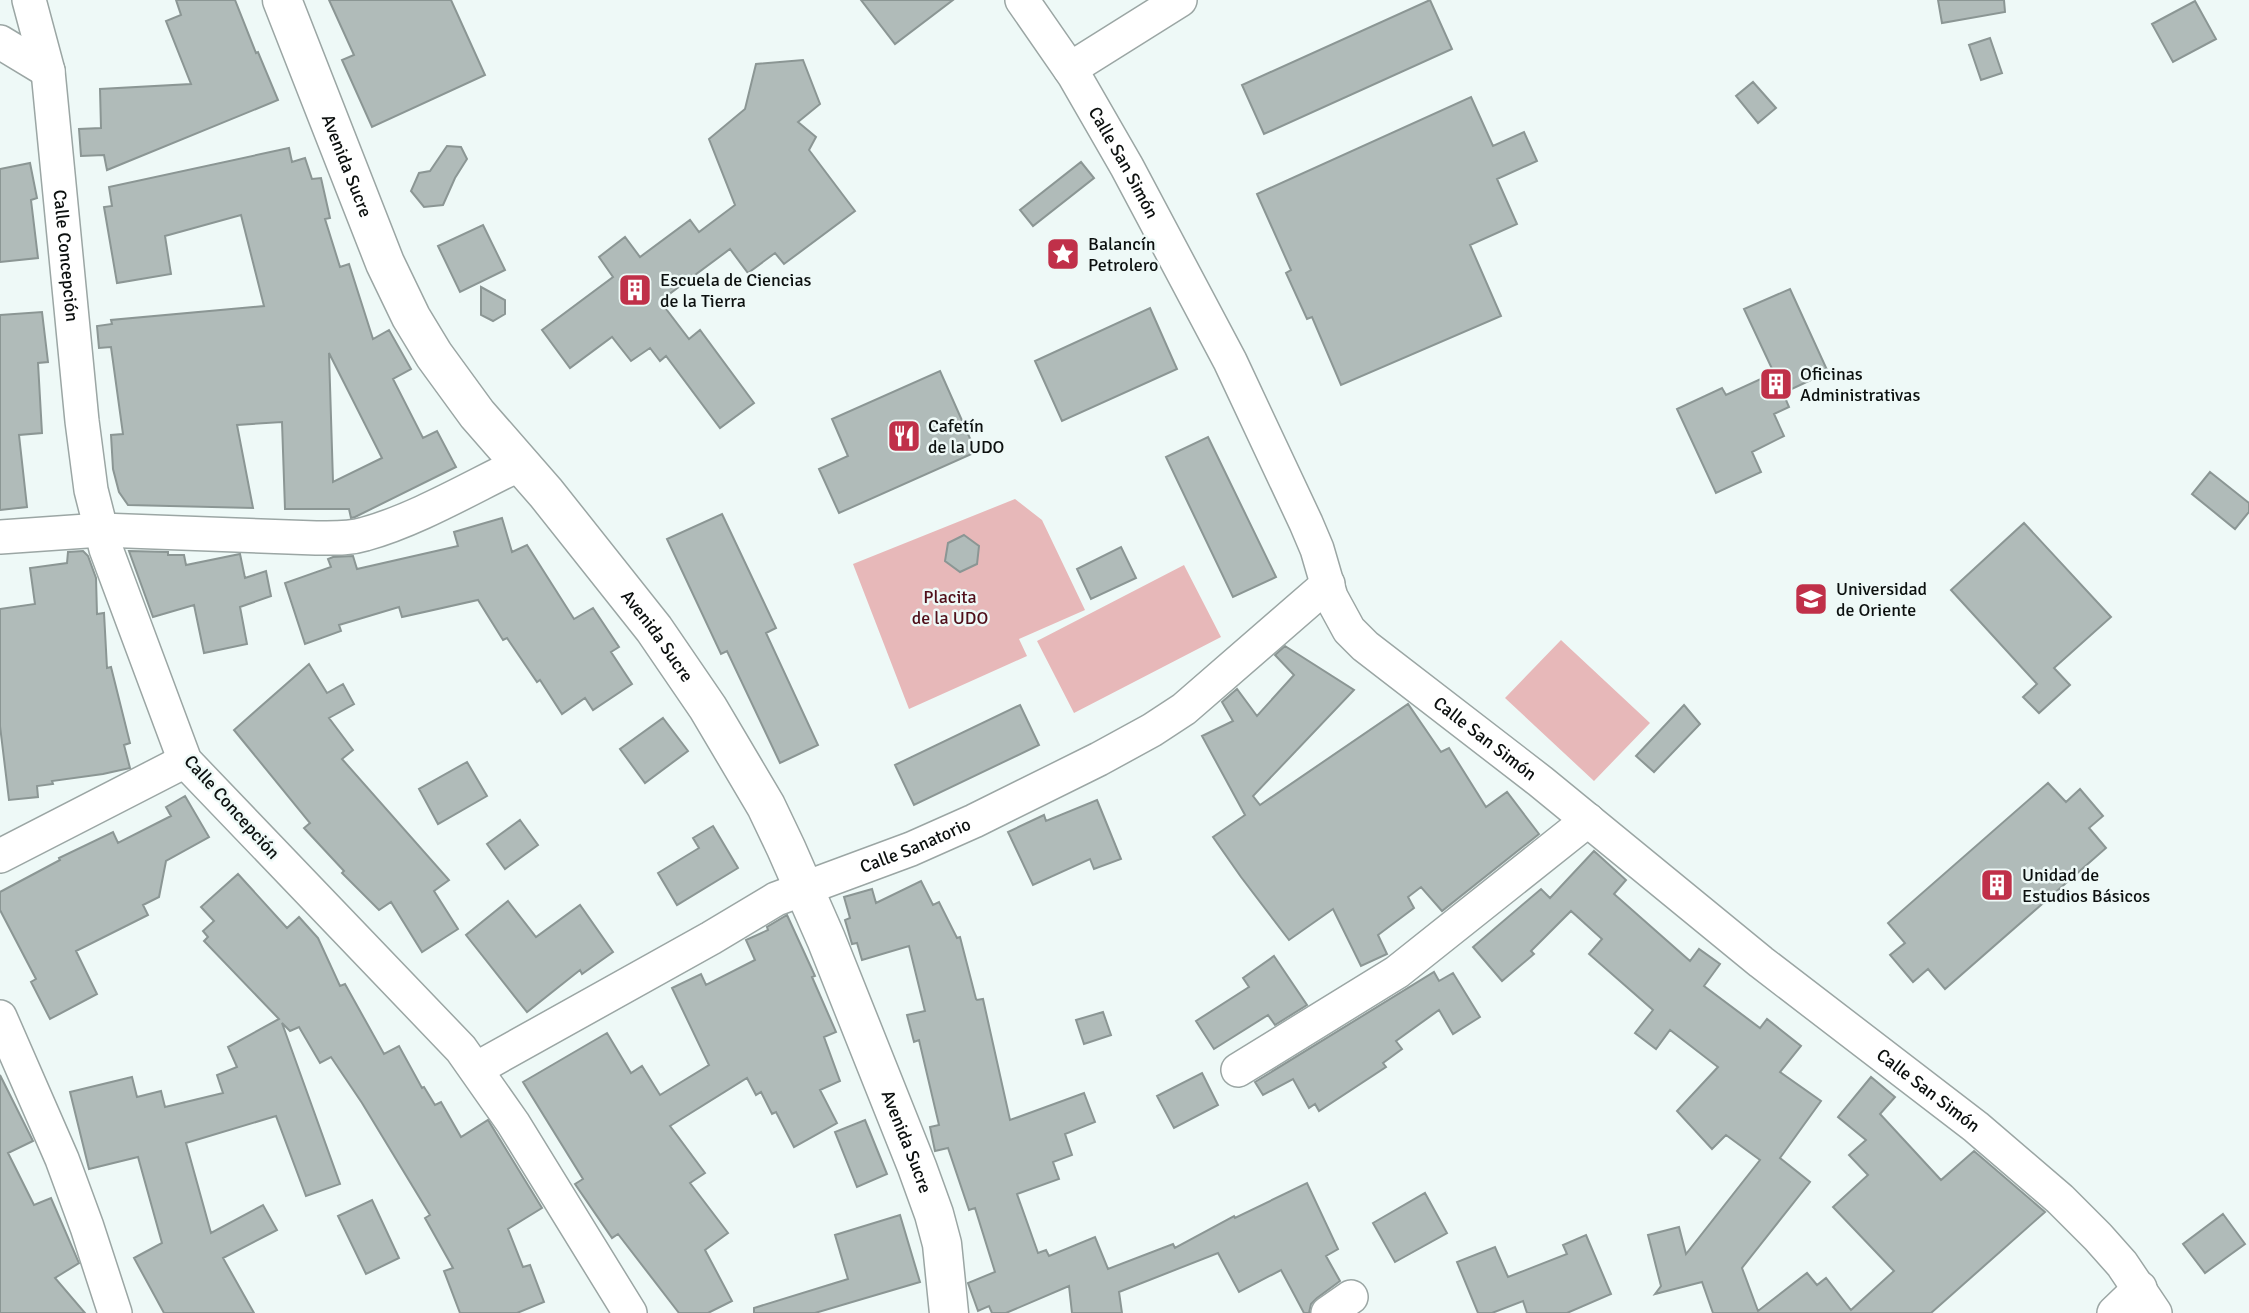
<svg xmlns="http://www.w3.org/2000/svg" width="2249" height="1313" font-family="Signika,sans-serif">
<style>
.green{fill:#e7b8b9}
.building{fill:#b0bbb9;stroke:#8b9694;stroke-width:2;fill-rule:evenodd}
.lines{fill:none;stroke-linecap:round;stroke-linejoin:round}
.minor-casing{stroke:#9ba6a4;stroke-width:36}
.tertiary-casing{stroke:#9ba6a4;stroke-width:41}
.minor{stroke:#fff;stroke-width:33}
.tertiary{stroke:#fff;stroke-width:38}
.labels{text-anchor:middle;stroke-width:5;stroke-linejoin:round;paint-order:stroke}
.street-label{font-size:18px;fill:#0c100f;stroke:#eef9f7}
.poi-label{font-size:18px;fill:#0c100f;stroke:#eef9f7;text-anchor:start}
.park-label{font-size:18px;fill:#500f1a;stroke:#eef9f7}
</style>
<rect width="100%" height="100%" fill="#eef9f7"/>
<path class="green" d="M1015,499l27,21 43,90 -66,29 8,17 -118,53 -56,-145z
M1184,565l37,72 -147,76 -37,-72z
M1561,640l89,83 -56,58 -89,-83z"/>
<path class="building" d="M176,0h59l21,53 2,-1 20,48 -171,70 -3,-15 -23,1 -2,-27 22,-1 -1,-39 91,-5 -25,-63 15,-6z
M329,0h122l34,75 -113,52 -30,-67 12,-5z
M861,0h92l-58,44z
M1430,0l22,49 -188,85 -22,-49z
M1938,0h66l1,12 -63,11z
M2195,1l21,38 -43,23 -21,-38z
M1990,38l12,35 -21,7 -12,-35z
M803,60l17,44 -22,18 18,15 -7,13 46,61 -71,53 -9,-11 -27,20 -18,-24 -70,52 29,38 11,-9 54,73 -34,25 -54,-72 -6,5 -10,-13 -19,13 -19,-24 -42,31 -28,-38 71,-53 -14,-20 26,-20 15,20 50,-37 9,12 36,-27 -26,-66 36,-30 11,-45z
M1753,82l23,26 -18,15 -22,-27z
M1471,97l22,49 31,-14 13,29 -40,18 20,45 -47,21 31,71 -160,69 -29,-68 -5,2 -21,-46 5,-3 -34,-76z
M447,146l14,1 6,12 -12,19 -12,27 -19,2 -13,-16 8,-18 11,-2z
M289,148l3,14 13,-4 7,21 9,-1 9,40 -5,1 15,48 9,-3 24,75 16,-9 22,39 -18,10 30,59 14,-7 19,36 -101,50 -4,1 -2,-9h-64l-3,-87 -45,3 16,83 -125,-3 -9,-13 -6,-23 -2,-34 12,-1 -12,-87 -12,1 -2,-22 15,-2 -1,-4 153,-14 -23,-91 -76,21 6,38 -54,9 -13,-76 8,-1 -3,-19zM329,353l53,105 -49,24z
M1081,162l13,16 -61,48 -13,-16z
M30,163l7,35 -6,2 7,58 -38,4v-93z
M483,225l22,45 -45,22 -22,-46z
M481,287l24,13v14l-12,7 -12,-6z
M1790,289l38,83 -45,21 6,14 -15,7 10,22 -32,16 9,20 -45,21 -39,-84 45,-21 4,7 48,-22 -30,-64z
M1150,308l27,61 -115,52 -27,-60z
M42,312l6,50 -10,1 4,70 -23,2 8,72 -27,3v-195z
M940,371l36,81 -137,61 -20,-44 29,-13 -16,-37z
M1208,437l68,140 -43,20 -67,-140z
M2210,472l39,31v9l-14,17 -43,-35z
M722,514l54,114 -10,5 52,112 -38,18 -53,-112 -6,3 -54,-115z
M502,518l10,34 15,-7 47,74 19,-11 26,39 -8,5 21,32 -39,26 -8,-12 -23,16 -22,-34 -3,2 -30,-44 -4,2 -25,-40 -76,17 -3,-10 -60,18 2,6 -36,13 -20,-61 46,-16 -3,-8 5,-2 20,-1 4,13 101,-23 -4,-14z
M2024,523l87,94 -57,51 16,17 -31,28 -16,-16 14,-13 -86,-94z
M964,535l15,11 -2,18 -17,8 -15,-11 3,-18z
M1121,547l15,31 -45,21 -14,-30z
M83,551l5,5 8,22 1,36 7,-1 3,55 4,-1 19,76 -6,2 6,23 -27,6 -51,7 1,3 -16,2 1,11 -29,3 -9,-74v-117l35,-5 -5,-36 37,-5 1,-11z
M129,551l39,1v3h16l2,10 54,-11 5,24 21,-7 5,25 -31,11 7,37 -43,9 -10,-48 -41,12z
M1285,646l69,44 -101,106 7,9 148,-101 33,48 8,-4 37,59 21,-15 32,42 -97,77 -21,-24 -13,10 6,11 -36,27 9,19 -26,12 -28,-57 -44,31 -48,-63 -28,-40 32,-22 -43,-79 31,-15 -11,-19 15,-13 20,27 37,-41 -19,-20z
M309,664l18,29 16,-9 11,20 -25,14 24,32 -11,9 107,121 -15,11 24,38 -36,23 -31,-50 -12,8 -37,-37 2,-2 -40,-43 6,-5 -76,-93z
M1020,705l19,40 -125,60 -19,-40z
M1684,705l16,19 -46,48 -18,-16z
M663,718l25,33 -43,32 -25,-34z
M467,762l20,34 -49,28 -19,-35z
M2048,783l18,19 14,-13 23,27 -14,12 17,20 -161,141 -17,-20 -15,13 -23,-27 15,-12 -17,-20z
M185,796l24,41 -43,24 -7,36 -16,8 5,10 -72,36 21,43 -47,25 -19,-37 5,-3 -36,-69v-18l60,-32 -1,-2 54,-26 5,11 53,-27 -5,-9z
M1097,800l24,59 -27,10 -4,-10 -57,26 -25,-53 36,-17 2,6z
M520,820l18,25 -33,24 -18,-25z
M713,826l25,42 -61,37 -19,-32 41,-25 -6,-10z
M1594,851l32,29 -12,14 76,67 9,-12 21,15 -16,22 56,42 7,-9 34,27 -21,26 41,29 -41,57 30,24 -68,86 16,43 49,-38 10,12 9,-7 25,32 43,-39 -61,-64 35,-32 -19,-20 17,-15 -28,-23 33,-40 24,20 -15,17 61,66 33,-29 71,61 -114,101h-218l-11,-31 -47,12 6,-8 -13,-51 31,-8 7,27 74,-94 -34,-25 -14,14 -35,-38 41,-44 -48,-37 -14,19 -21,-16 18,-23 -64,-56 13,-15 -31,-28 -40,40 3,3 -32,27 -29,-34 68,-58 9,9z
M238,874l49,54 12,-11 19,21 22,48 5,-2 39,70 15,-8 23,42 2,-1 11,18 6,-3 20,35 27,-17 54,88 -34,21 15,38 7,-2 14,37 -27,11h-57l-16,-42 9,-3 -28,-50 5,-3 -68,-112 -31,-46 -11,6 -21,-36 -9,4 -8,-8 58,161 -34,12 -30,-80 -90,27 25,90 52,-28 14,25 -54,28 31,55h-90l-30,-55 28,-15 -24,-86 -49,12 -19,-77 62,-15 5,20 24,-6 4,16 58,-14 -6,-18 20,-8 -9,-20 51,-28 -75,-78 4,-4 -5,-6 11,-10 -13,-14z
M921,881l12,24 6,-3 18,36 3,-1 16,62 1,1 6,-1 27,121 74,-27 11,29 -30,12 7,21 -19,7 6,17 -42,15 21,59 8,-3 3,6 46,-19 13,32 65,-25 2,4 59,-32 1,2 72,-35 31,66 -12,7 14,25 -23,17 -6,6 -2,9h-5l-23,-43 -42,22 -21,-39 -99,39 3,21h-50l-3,-27 -63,27h-14l-3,-7 -11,5 -10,-28 27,-11 -20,-64 -6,2 -21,-62 -13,3 -5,-24 9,-2 -20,-85 -5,2 -7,-27 18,-4 -16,-65 -47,14 -5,-17 -5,1 -7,-24 5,-2 -6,-21 28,-8 4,14z
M508,901l28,36 44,-32 33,47 -31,22 -2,-4 -53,42 -61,-77z
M787,915l28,61 -3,1 24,55 -12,5 16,44 -20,9 17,33 -43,24 -18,-35 -4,2 -11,-22 -5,3 -9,-17 -77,48 35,47 -15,10 38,50 -23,17 27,51 -24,12h-29l-61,-79 -6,4 -37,-54 8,-5 -60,-97 84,-49 24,40 11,-7 18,29 49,-30 -37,-77 29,-14 5,11 49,-25 -9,-20 22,-10 -1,-3z
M1274,956l33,49 -32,20 -7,-10 -54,34 -18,-28 53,-34 -6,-9z
M1434,972l5,9 14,-8 27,44 -27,17 -14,-24 -43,31 6,8 -19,14 3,4 -67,44 -4,-7 -6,4 -16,-29 -30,16 -8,-13z
M1103,1012l8,23 -27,9 -8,-24z
M1202,1073l16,32 -44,23 -17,-32z
M0,1075l33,66 -25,12 26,52 17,-7 28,65 -24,15 30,35h-85z
M865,1120l22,54 -30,13 -22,-55z
M1425,1193l22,40 -52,29 -22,-39z
M372,1200l27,58 -33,16 -28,-58z
M2223,1214l22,30 -40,29 -22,-29z
M900,1215l20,67 -105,31h-61v-5l94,-29 -13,-44z
M1586,1235l25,59 -44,19h-40l-4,-12 -31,12h-14l-21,-51 38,-15 13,30 59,-23 -4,-9z"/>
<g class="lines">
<defs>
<g id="minor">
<path id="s1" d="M29,0l19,71 34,350 9,69 15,59 79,212 276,288 52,74 117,190"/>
<path id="s2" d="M1022,0l52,75 53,92 103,194 76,162 11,26 14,48 18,33 16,16 175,135 221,181 215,165 84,72 38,38 24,27 33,49"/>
<path d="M0,42l48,29"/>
<path d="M1070,69l110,-69"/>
<path d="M0,537l101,-7 215,8c17,0 33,1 49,-4 51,-14 107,-47 155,-70"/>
<path d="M0,856l185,-95"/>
<path d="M0,1017l62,142 25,68 28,86"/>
<path id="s3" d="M476,1069l235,-131 65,-39 135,-50 63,-28 125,-62 53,-29 32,-21 144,-125"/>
<path d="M1238,1070l159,-98 191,-152"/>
<path d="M1328,1313l23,-16"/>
<path d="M2114,1313l26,-25"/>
</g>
<g id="tertiary">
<path id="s4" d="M282,0l103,263 26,54 23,38 43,59 69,79 108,136 54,79 58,98 20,42 40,91 91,228 17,47 8,30 7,69"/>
</g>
</defs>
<use href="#minor" class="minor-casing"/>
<use href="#tertiary" class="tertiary-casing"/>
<use href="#minor" class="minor"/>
<use href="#tertiary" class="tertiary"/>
</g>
<defs>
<symbol id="sight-square" viewBox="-11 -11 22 22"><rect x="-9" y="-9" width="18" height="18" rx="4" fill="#c03049" stroke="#eef9f7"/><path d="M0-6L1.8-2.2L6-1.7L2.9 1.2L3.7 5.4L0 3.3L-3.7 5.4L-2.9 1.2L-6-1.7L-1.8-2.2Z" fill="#fff"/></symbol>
<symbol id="building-square" viewBox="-11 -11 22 22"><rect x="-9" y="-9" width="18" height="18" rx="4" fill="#c03049" stroke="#eef9f7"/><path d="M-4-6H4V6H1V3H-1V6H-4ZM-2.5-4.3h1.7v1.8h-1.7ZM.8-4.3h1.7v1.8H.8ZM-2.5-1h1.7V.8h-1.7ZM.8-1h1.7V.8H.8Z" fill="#fff"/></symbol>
<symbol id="restaurant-square" viewBox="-11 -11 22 22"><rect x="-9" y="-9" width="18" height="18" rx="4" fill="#c03049" stroke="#eef9f7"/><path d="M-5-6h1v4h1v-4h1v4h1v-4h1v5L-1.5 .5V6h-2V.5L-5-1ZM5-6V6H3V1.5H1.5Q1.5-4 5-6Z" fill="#fff"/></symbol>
<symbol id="university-square" viewBox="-11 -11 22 22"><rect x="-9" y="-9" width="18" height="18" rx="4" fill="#c03049" stroke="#eef9f7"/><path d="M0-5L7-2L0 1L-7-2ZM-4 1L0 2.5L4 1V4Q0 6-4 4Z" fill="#fff"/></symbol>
</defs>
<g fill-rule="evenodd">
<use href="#sight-square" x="1044" y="235" width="38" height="38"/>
<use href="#building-square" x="616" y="271" width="38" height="38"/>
<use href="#building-square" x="1757" y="365" width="38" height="38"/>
<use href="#restaurant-square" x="885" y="417" width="38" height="38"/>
<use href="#university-square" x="1792" y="580" width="38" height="38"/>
<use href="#building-square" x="1978" y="866" width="38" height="38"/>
</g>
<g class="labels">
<g class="street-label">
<text dy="6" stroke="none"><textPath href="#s2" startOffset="192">Calle San Simón</textPath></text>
<text dy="6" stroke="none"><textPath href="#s4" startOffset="178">Avenida Sucre</textPath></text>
<text dy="6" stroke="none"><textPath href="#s1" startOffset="259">Calle Concepción</textPath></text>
<text dy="6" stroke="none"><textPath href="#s4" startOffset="746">Avenida Sucre</textPath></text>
<text dy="6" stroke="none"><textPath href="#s2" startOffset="886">Calle San Simón</textPath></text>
<text transform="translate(232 807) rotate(48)" y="6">Calle Concepción</text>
<text dy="6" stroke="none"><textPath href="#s3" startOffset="494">Calle Sanatorio</textPath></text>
<text dy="6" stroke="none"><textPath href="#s2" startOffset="1452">Calle San Simón</textPath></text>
<text dy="6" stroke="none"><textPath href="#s4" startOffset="1312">Avenida Sucre</textPath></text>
</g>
<g class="poi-label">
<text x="1088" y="250">Balancín<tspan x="1088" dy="21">Petrolero</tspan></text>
<text x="660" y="286">Escuela de Ciencias<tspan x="660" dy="21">de la Tierra</tspan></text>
<text x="1800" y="380">Oficinas<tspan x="1800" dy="21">Administrativas</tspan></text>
<text x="928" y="432">Cafetín<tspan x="928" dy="21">de la UDO</tspan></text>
<text x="1836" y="595">Universidad<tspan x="1836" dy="21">de Oriente</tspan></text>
<text x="2022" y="881">Unidad de<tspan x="2022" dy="21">Estudios Básicos</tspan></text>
</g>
<g class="park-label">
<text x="950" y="603">Placita<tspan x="950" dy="21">de la UDO</tspan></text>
</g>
</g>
</svg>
